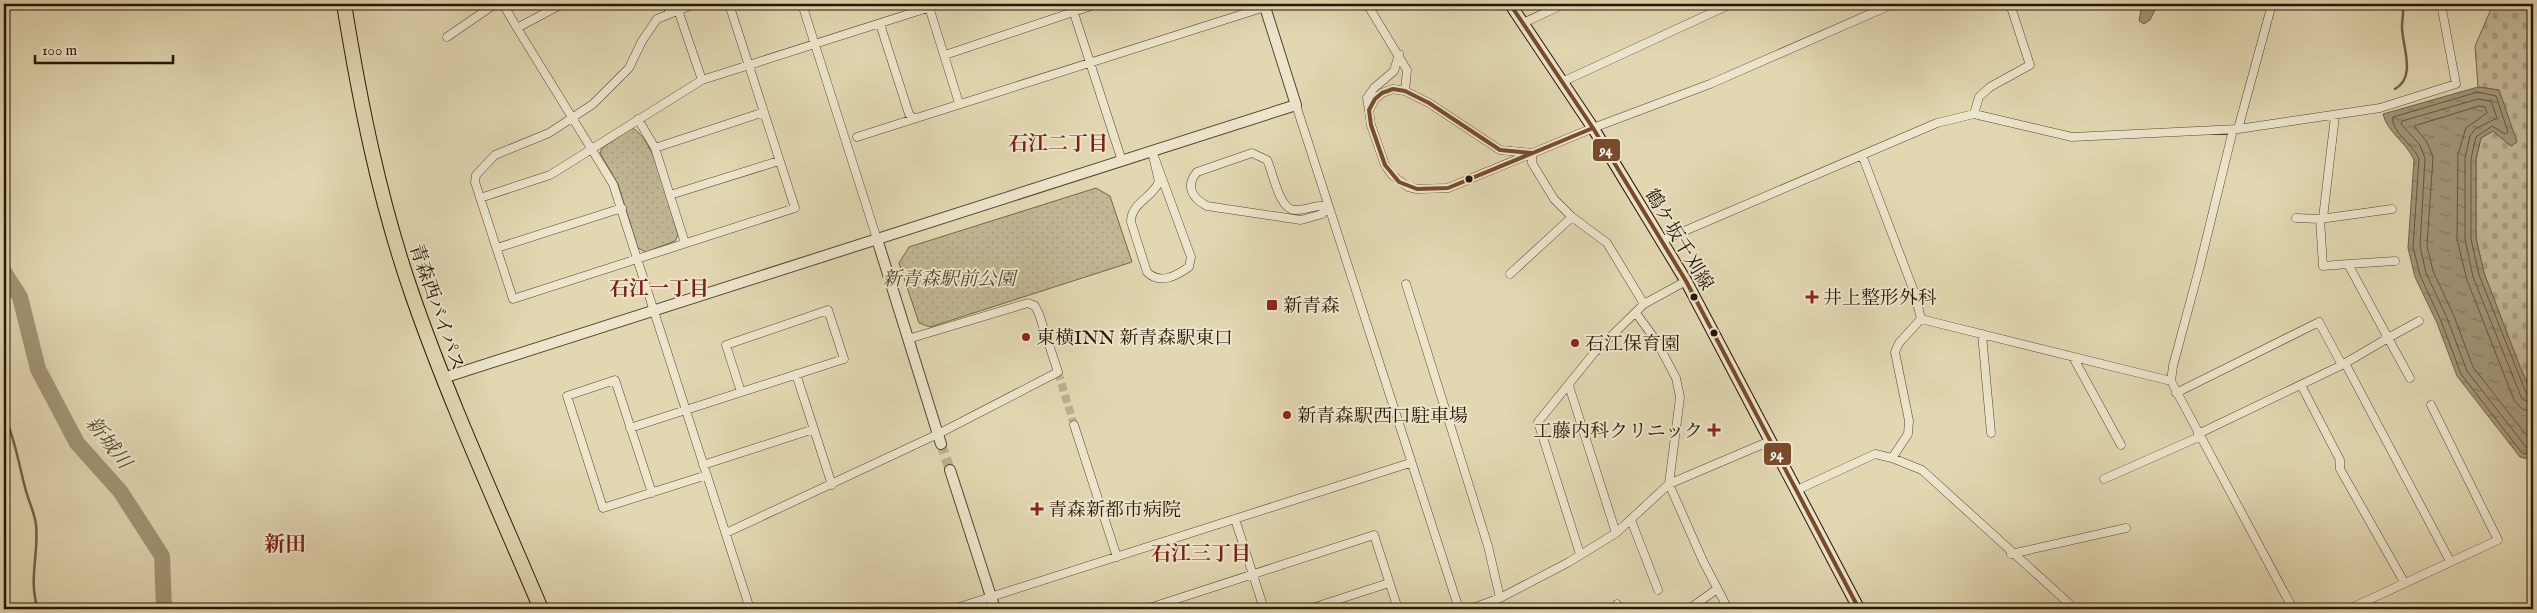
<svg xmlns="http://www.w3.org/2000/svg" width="2537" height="613" font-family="'IM FELL English','Noto Serif JP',serif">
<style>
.cemetery{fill:url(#cemetery-stones);stroke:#74664c}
.park{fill:url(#park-dots);stroke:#74664c}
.water{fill:url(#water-ripples);stroke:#706248}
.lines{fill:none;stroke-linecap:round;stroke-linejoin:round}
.shore{stroke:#64563d;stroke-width:1}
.stream{stroke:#706248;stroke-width:2.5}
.river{stroke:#a29576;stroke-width:16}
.minor-tunnel{stroke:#bcb08e;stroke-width:8;stroke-dasharray:8 4;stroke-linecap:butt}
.tertiary-tunnel{stroke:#bcb08e;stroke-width:10;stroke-dasharray:10 5;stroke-linecap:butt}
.minor-casing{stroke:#54462f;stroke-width:9}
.tertiary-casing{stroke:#54462f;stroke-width:12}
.secondary-casing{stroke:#251604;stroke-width:13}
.trunk-casing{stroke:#251604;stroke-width:16}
.minor{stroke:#ece5cc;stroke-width:8}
.tertiary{stroke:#ece5cc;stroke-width:10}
.secondary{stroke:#ece5cc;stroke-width:11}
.trunk{stroke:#e2d7b1;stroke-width:14}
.bus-1-casing{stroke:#ece5cc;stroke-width:8}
.bus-1{stroke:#7a4b2a;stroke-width:4}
.bus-dot{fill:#251604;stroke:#ece5cc;stroke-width:2}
.poi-dot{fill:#8f2418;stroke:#ece5cc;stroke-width:2}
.labels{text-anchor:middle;stroke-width:4;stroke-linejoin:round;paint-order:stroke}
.street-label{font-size:19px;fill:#251604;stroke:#ece5cc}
.park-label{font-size:19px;font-style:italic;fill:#54462f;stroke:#ece5cc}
.poi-label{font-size:19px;fill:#251604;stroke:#ece5cc;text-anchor:start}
.neighbourhood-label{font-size:20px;font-weight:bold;fill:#7a1f14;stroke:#ece5cc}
.water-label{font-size:20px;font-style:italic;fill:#574932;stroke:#ece5cc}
.quarter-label{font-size:21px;font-weight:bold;fill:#7a1f14;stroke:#ece5cc}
.line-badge{stroke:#ece5cc;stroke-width:2}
.badge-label{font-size:14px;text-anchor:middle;font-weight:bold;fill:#fff}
</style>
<defs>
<pattern id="cemetery-stones" width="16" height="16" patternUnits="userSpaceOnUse" patternTransform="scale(1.25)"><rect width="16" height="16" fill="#c2b694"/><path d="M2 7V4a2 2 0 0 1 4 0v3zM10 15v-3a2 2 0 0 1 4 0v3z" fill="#a79c7e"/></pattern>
<pattern id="park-dots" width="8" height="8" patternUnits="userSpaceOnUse" patternTransform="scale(1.25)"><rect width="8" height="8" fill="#c2b694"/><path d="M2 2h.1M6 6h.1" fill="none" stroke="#a79c7e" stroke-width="1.8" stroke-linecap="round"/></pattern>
<pattern id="water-ripples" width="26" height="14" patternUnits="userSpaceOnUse" patternTransform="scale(1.25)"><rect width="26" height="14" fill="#a29576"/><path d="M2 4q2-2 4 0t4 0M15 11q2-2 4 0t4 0" fill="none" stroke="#84795f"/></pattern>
</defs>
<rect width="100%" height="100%" fill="#e2d7b1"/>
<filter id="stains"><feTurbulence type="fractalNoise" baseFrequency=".004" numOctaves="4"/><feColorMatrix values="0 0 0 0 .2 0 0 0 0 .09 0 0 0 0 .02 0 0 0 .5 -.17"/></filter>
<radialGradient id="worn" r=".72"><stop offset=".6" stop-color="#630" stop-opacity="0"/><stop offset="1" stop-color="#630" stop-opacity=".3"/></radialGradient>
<path class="cemetery" d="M2489,4h44v391l-13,-28 -36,-94 -8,-35v-79l5,-21 12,-7 18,15 5,-4 -17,-52 -21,-3 -3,-41 16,-37z"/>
<path class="park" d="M632,128c24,11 38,82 46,107l-3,6 -29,11 -8,-4 -20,-64 -18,-31 2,-5z
M1096,188l14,8 22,66 -202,65 -11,-4 -20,-60 10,-16z"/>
<path class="water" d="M2142,4h16l-8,16 -6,4 -5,-3z
M2478,87l21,3 18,52 -6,4 -18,-15 -12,7 -5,21v79l8,35 36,94 13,28v65l-13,-3 -63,-81 -20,-53 -22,-46 -7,-29 6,-88c-7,-17 -27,-28 -31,-46z"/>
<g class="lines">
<path class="shore" d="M2533,398l-6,-3 -48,-120 -8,-36v-80l5,-22 16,-11 13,8 3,-2 -12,-36 -18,-4 -85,25c-3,14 21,28 26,42l-6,88 7,28 21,46 20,53 61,79 11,2
M2533,404l-11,-5 -49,-122 -8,-38v-81l5,-22 5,-7 22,-11 -6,-17 -13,-2 -76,22 -1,3 19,21 5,13 -5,88 6,27 21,45 20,53 59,76 7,2
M2533,412l-11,-3 -8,-9 -47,-120 -10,-41 1,-85 8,-26 21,-15 -2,-6 -6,-1 -65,20 13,16 6,15 -6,89 6,25 21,45 19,51 57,73 3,1"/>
<path class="stream" d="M2395,89c22,-12 7,-43 7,-62 0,-8 2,-15 1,-23
M5,417c11,25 14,49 21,74 3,11 9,23 10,34 3,29 -8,56 2,84"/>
<path class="river" d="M4,272l16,25 18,72 39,74 43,48 42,65 2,53"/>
<path class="minor-tunnel" d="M1058,372l16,53"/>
<path class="tertiary-tunnel" d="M941,444l9,26"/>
<defs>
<path id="minor" d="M503,4l14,24 45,-24
M668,4l1,9
M702,4l-10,1 -35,14 -15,22 -13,27 -36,36 -44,29 -54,22 -19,20 -1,7 38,117 282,-91 -66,-204
M802,4l75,235
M1071,4l51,157
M1367,4l40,66 -2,21
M929,7l30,96
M678,10l24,70
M1523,23l41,-19
M880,24l29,90 4,4
M517,28l96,156 137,425
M447,37l48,-33
M945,55l152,-51
M1562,82l169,-78
M1296,105l163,504
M1369,110l-2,-12 7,-10 20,-17 5,-17
M1974,114l5,-17 11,-10 40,-22 -20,-61
M638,119l17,29 30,95
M2238,129l34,-125
M2233,130l-34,139 -26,97 -2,15 122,228
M857,137l408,-130
M655,148l109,-36
M1152,151l39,106 -2,10c-13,9 -29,18 -42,5l-16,-50c0,-19 20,-23 28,-40z
M1252,153l15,7c6,12 12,49 27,50 11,1 22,-6 34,-4l-6,8 -21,6 -94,-14c-15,-8 -22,-20 -10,-34z
M1532,153l-32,-3 -71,-47 -24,-12 -12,-2 -11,4 -7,6 -6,11 2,15 14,40 7,10 16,12 9,2 31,-1 145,-60 117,-44 183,-80
M1532,153v10l22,36 18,18 35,26 37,61
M1862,155l53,139 6,25
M670,195l109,-34
M480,198l70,-23 152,-95 238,-76
M2296,218l24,1 72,-10
M2323,218l12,-102
M2320,219l3,47 25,-2 40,74 31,-17
M1661,241l276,-118 37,-9 98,23 166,-8 142,-21 76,-24 -15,-80
M497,248l125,-40
M2348,264l47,-3
M1510,274l62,-57
M1406,284l82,262 12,52
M1636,313l21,29 19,36 4,19 -11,87 34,77 25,48
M1921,319l250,62
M1982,334l9,99
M2073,357l48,88
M2345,363l105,198
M796,374l36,111
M2301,385l39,75v9l64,113
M1569,386l47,147
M2176,393l143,-71 23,43
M1074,425l43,132
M630,428l214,-69 -16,-49 -102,35 15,47
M2198,434l144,-69 46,-27 22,40
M1892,458l16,-24 1,-13 -14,-69 4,-9 22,-24
M703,465l111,-36
M2104,479l97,-43
M1797,490l78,-36 17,4 30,12 153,139
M652,493l-37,-113 -48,16 36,112 104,-33
M1235,519l29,90
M1631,520l27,70
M726,533l212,-99 120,-62 -19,-58 -4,-8 -7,-3 -120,36
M1580,554l-42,-132 56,-69 50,-49 42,-23
M2011,554l115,-26
M1617,604l4,5
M953,609l457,-146
M1146,609l228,-74 24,74
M1309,609l80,-26
M1470,609l30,-11 69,-36 47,-29 53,-49 101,-43
M1689,609l28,-20
M2349,609l149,-69 -67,-135"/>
<path id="tertiary" d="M877,239l64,205
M443,378l853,-273 -32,-101
M950,470l45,139"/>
<path id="secondary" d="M1510,4l83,124 93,153 173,328"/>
<path id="trunk" d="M344,4c16,98 35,195 68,290 37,107 85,211 129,315"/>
</defs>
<use href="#minor" class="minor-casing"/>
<use href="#tertiary" class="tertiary-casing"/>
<use href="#secondary" class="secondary-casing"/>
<use href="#trunk" class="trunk-casing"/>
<use href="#minor" class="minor"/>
<use href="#tertiary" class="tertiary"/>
<use href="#secondary" class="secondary"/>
<use href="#trunk" class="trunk"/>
<defs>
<path id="bus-1" d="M1510,4l83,124 93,153 173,328
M1532,153l-32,-3 -71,-47 -24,-12 -12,-2 -11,4 -7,6 -6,11 2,15 14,40 14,17 18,7 31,-1 145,-60"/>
</defs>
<use href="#bus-1" class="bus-1-casing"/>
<use href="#bus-1" class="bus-1"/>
</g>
<g class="bus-dot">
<circle cx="1469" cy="179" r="4.5"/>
<circle cx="1694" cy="297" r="4.5"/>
<circle cx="1714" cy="333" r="4.5"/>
</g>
<g class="poi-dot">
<path d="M1809.5 289.5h5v5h5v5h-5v5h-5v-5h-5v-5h5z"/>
<rect x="1266" y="299" width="12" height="12" rx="2.5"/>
<circle cx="1026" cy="337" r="5"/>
<circle cx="1575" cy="343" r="5"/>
<circle cx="1287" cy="415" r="5"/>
<path d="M1711.5 422.5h5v5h5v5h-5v5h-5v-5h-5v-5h5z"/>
<path d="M1034.5 501.5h5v5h5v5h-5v5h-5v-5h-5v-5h5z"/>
</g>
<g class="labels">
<g class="street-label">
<text transform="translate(1680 239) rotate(59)" y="7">鶴ケ坂千刈線</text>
<text transform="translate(438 307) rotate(71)" y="7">青森西バイパス</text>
</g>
<g class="park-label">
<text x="949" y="285">新青森駅前公園</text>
</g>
<g class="poi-label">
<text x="1823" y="304">井上整形外科</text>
<text x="1283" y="312">新青森</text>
<text x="1036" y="344">東横INN 新青森駅東口</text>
<text x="1585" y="350">石江保育園</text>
<text x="1297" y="422">新青森駅西口駐車場</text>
<text x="1703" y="437" text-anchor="end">工藤内科クリニック</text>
<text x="1048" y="516">青森新都市病院</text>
</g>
<g class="neighbourhood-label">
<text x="1058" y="150">石江二丁目</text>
<text x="659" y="295">石江一丁目</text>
<text x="1201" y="560">石江三丁目</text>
</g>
<g class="water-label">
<text transform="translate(109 442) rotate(52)" y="7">新城川</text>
</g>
<g class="quarter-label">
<text x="285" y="551">新田</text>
</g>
</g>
<g class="line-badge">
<rect x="1592" y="138" width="29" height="24" rx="5" fill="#7a4b2a"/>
<rect x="1763" y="442" width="29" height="24" rx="5" fill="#7a4b2a"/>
</g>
<g class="badge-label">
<text x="1606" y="155">94</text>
<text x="1777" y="459">94</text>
</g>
<rect width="2537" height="613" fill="none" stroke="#e2d7b1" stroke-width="20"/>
<rect x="5" y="5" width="2527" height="603" fill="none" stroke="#251604" stroke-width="2.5"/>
<rect x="10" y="10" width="2517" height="593" fill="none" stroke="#251604"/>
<path d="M35 55v8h138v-8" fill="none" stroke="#251604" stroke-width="2.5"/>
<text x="42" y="55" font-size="15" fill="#251604" stroke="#ece5cc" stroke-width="4" paint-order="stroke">100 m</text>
<rect width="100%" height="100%" filter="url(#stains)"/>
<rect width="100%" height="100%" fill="url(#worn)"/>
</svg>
